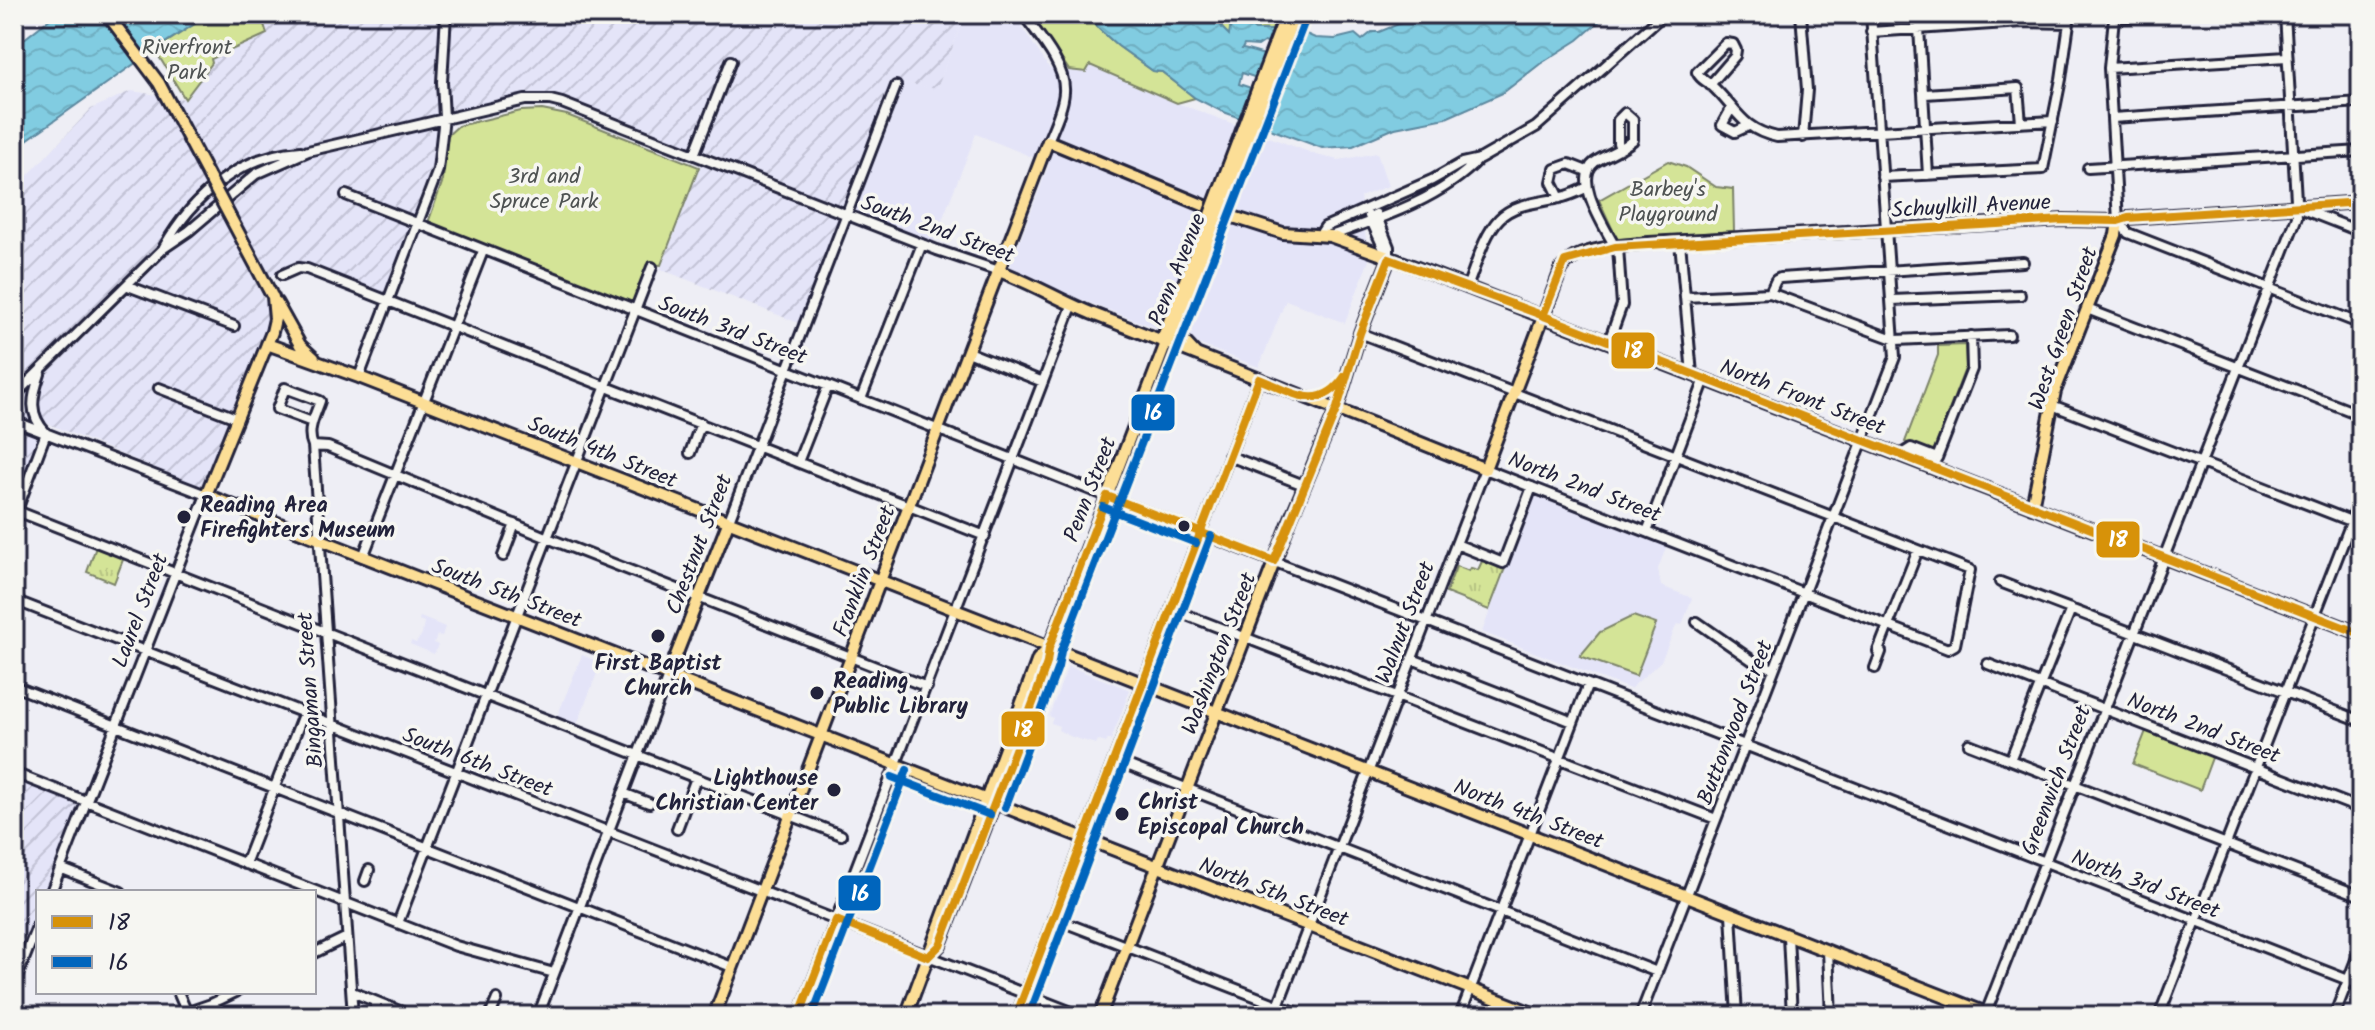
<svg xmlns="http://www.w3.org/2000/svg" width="2375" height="1030" font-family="Kalam,sans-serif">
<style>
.built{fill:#e4e4f8}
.industrial{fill:url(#industrial-furrows)}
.grass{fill:url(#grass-tufts);stroke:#7b8369;stroke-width:2}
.forest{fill:url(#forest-firs);stroke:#7b8369;stroke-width:2}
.park{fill:#d4e497;stroke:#7b8369;stroke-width:2}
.water{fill:url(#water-waves);stroke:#5b889f;stroke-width:2;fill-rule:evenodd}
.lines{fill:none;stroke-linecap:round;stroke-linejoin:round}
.minor-tunnel{stroke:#c5c5d0;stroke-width:8;stroke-dasharray:8 4;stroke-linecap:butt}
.minor-casing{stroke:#22223b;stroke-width:14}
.major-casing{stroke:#22223b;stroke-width:16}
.highway-casing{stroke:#22223b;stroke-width:17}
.minor{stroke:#f6f6f2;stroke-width:8}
.major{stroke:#fcde96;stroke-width:10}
.highway{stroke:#fcde96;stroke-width:11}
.major-bridge-casing{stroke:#22223b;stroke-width:16;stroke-linecap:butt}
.major-bridge{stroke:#fcde96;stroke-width:10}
.bus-1-casing{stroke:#f6f6f2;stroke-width:14}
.bus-2-casing{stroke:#f6f6f2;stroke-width:14}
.bus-1{stroke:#d79209;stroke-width:8}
.bus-2{stroke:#0065bd;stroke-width:8}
.poi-dot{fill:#22223b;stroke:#f6f6f2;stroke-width:3}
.labels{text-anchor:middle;stroke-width:7;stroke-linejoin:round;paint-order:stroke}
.park-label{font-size:22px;fill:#4e5252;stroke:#f6f6f2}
.street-label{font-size:22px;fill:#22223b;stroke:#f6f6f2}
.poi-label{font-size:22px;font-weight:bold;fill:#22223b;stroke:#f6f6f2;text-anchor:start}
.line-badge{stroke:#f6f6f2;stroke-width:3}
.badge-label{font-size:22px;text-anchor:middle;font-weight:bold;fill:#fff}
</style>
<defs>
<pattern id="industrial-furrows" width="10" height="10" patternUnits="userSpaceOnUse" patternTransform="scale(2)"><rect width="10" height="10" fill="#e4e4f8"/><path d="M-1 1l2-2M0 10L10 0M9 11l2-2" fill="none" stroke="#c3c3d6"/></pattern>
<pattern id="grass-tufts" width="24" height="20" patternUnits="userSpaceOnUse" patternTransform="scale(2)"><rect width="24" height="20" fill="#d4e497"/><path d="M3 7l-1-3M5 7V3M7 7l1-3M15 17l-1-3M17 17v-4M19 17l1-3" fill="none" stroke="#b6c383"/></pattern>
<pattern id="forest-firs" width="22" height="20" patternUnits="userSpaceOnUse" patternTransform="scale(2)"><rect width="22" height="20" fill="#d4e497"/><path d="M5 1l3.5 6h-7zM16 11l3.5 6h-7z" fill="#b6c383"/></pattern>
<pattern id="water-waves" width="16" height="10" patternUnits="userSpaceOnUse" patternTransform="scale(2)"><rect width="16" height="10" fill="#81cce1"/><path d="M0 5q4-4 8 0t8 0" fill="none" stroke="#6fafc2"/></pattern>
</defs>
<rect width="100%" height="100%" fill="#eeeef5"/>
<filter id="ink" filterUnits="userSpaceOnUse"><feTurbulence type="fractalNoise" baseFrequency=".0125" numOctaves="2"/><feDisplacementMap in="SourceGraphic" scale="16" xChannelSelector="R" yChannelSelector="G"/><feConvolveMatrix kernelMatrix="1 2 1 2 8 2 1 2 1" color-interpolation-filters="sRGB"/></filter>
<g filter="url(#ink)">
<path class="built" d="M965,14h48l37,55 36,2 3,-7 88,39 143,53 19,4 38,-7 11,33 -28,11 9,63 -24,63 -59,-23 -27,67 -251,-95 41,-108 -73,-30 -45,114 -85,-33 52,-133 39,6z
M1533,495l134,50 -9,24 3,17 31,12 -10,27 -5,-1 -16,37 -31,28 -148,-57z
M420,617l25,10 -3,9 -5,-1 -3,8 4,2 -4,9 -24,-10 1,-3 5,2 6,-9 2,-12 -5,-2z
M582,655l19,8 -25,64 -20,-8z
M1068,666l62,24 -19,50 -3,-1 -2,4 -8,-3 -2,4 -24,-7 -14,-7 1,-4 -8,-3 2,-5 -4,-2z"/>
<path class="industrial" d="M277,14h688l-28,75 -39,-7 -94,243 -144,-56 44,-116 -134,-53 -23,-4h-23l-60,12 -28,37 -5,36 -45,114 -86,-31 -44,18 11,24 1,20 -67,161 -157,-65 -30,78v-310l77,-81 40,-18 54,8 26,-40 56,-25 -4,-13z
M14,780l64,24 -34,88h-6v15l-24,62z"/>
<path class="grass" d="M96,547l28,10 -10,26 -27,-11z
M1483,559l22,9 -16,42 -43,-17 10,-27 13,5 2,-3 7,2z"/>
<path class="forest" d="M1219,14h59l-6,16h-17l-18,-13 -5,1 -2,18 -8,-8z"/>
<path class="park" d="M210,14h67l-14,7 4,13 -56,25 1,4 -27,36 -30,-49z
M1031,14h56l12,15 19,17 35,25 9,1 33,26 -18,5 -87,-38 -4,7 -17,-2z
M542,110l25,5 132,52 -38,98 -13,-1 -16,40 -204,-81 15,-43 4,-44 11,-10 63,-15z
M1668,161l18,6 30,20 17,2 1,42 -117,8 -18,-39z
M1965,345l1,21 -33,86 -28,-10 33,-87v-9z
M1633,616l23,8 -20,52 -56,-20 20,-24z
M2146,731l67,24 -13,35 -67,-26z"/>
<path class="water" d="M56,14h154l-56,36 -140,99v-102z
M1087,14h132l3,14 7,7 3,-18 5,-1 18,14h17l10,6 20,-4 13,6 20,1 20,-5 7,6 10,-8h7l44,-18h185l-30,26 -38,24 -37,29 -57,25 -51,10 -42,18 -31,2 -101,-37 -26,-13 -33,-26 -9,-1 -35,-25 -19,-17zM1264,42l29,8 3,10c-13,4 -39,-9 -54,-11l2,-4 14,1zM1242,73l36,12 3,7 -6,4 -36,-12z"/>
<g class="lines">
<path class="minor-tunnel" d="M216,1015l1,1"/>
<defs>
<path id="minor" d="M1023,14c15,21 43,51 41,78 -1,16 -10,34 -16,49
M1801,14l6,76 -4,47
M2173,14l-59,4 -5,50 9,153 10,12 233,91
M1919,28l9,147
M1871,32l151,-10 47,1 -8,56 -18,90 -161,8
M2109,68l178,-11
M1710,85l25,-29 1,-6 -3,-6 -7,-1 -29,29c4,8 8,8 14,13 25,22 29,44 66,52l276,-16
M1925,94l93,-6 3,35
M1731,109l-9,16 13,7 13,-6
M2112,118l249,-16
M694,155l37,-94
M2088,168l273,-17
M346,195l770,305 1245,485
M1560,198l-8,-16 3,-13 14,-5 18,7
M2297,207l64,25
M1376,214l13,33v12
M1369,216l19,42
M1321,233l4,-6 107,-47 30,-17 18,-4 56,-32 128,-113
M1330,236c51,-18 111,-37 149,-77
M1680,242l12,132
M164,247c28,-50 77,-93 137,-96
M1615,247c-10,-20 -43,-68 -20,-85 12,-8 26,-12 38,-22v-20l-8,-7 -7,7v23l2,6
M282,275l16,-7 9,1 678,267
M128,286l106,40
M1467,287c9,-21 16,-51 32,-68 16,-17 43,-16 64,-22 8,-2 16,-6 23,-9
M1770,293l6,-13 4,-2 243,-16
M1685,297l85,-4 126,47 113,-5
M1892,300l128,-5
M2087,309l274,106
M1609,341l13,-36 -4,-58
M968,352l75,30
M359,377l79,-207 6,-53 -2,-35 4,-68
M159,388l77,30
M14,396l150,-148 25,-17 67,-57 52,-23 217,-51h25l12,3 375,147 62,21
M861,399l61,-155
M2052,405l309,120
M14,421l192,74 -155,397
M312,422l-35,-13 8,-21 35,13c-5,15 -14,29 -7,45l40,570
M313,446l15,1 227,94 372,146
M690,453l11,-30
M1900,455l11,-7 26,10 35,-89 -1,-33
M1229,456l75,29
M798,462l30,-76
M17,511l824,324
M14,518l32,-85c-18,-19 -14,-36 -6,-59
M728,523l168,-437
M1647,532l58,-153
M1456,544l47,19 29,-76
M503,556l12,-32
M363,557l120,-306
M2000,582l361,139
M14,600l1068,416
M1171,609l545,210
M1697,622l56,39 21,8
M1412,659l161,63
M1988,664l373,145
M1875,668l6,-16 -3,-1 40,-101
M14,686l718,281
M1969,744l392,152
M1114,760l543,212
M2010,760l61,-151
M14,773l442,173 98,27
M623,793l26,10
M677,829l19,-51
M245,864l59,-152
M60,868l61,24
M365,881l4,-11
M1731,914l6,102
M1053,918l253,98
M398,923l254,-656
M1788,936l4,80
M1828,951l3,65
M314,953l33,-16
M14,985l24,-61
M178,992l9,21
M352,992l60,24
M375,1002l1,14
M1986,1013l311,-796 -12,-203
M176,1016l35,-12 25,-12
M490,1016l7,-17
M538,1016l130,-340
M799,1016l273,-710
M1016,1016l243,-637
M1274,1016l211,-547 463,180 7,-4 15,-75 -610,-237
M1460,1016l128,-332
M1640,1016l255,-659 -24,-343
M2159,1016l202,-519
M2334,1016l27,-69"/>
<path id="major" d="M1227,215l56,18 47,3 77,28 954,370
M999,271c33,12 62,30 94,43 131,51 262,102 392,155l76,-199c11,-23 65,-24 88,-27l414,-23 55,1 10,-3 233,-16
M273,297l2,22 -3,13 -66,163 1334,521
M276,302l24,43 14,13
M1178,324l3,14 15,16
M1166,343l-2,-9 20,-51
M267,344l92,33 1635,639
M2032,507l23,-116 61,-156 2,-14
M668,676l60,-153
M928,957l12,-12 96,-250 11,-32 2,-15 117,-305 6,-7 20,-50
M714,1016l334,-875 157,65
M906,1016l132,-357 11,-11
M1100,1016l191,-498 46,-110 23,-75 29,-74"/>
<path id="highway" d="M1290,27l8,-13"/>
</defs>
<use href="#minor" class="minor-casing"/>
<use href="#major" class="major-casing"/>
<use href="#highway" class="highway-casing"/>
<use href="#minor" class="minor"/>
<use href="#major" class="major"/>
<use href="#highway" class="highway"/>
<defs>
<path id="major-bridge" d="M107,14l52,69 112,211
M1184,283l102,-269
M1192,286l98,-259"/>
</defs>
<use href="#major-bridge" class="major-bridge-casing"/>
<use href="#major-bridge" class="major-bridge"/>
<defs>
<path id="bus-1" d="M1389,259l147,54 825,321
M1543,316l22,-55 50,-14 448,-27 55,1 10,-3 233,-16
M1259,379c33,13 61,35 86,-3
M1107,496l167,65
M1274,561l63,-153 23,-75 29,-74
M836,920l92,37
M928,957l12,-12 96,-250 11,-32 2,-15 58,-152
M799,1016l37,-96
M1016,1016l243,-637"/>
<path id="bus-2" d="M1103,507l93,36
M892,777l98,38
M1005,808l53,-141 3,-16 245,-633
M812,1016l95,-246
M1029,1016l182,-480"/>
</defs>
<use href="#bus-1" class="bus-1-casing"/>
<use href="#bus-2" class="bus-2-casing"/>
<use href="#bus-1" class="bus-1"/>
<use href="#bus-2" class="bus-2"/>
</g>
</g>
<g class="poi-dot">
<circle cx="184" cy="517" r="8"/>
<circle cx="1184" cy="526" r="7"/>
<circle cx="658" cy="636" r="8"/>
<circle cx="817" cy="693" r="8"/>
<circle cx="834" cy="790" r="8"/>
<circle cx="1122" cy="814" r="8"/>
</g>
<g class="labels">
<g class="park-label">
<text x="187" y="54">Riverfront<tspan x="187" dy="25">Park</tspan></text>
<text x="544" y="183">3rd and<tspan x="544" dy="25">Spruce Park</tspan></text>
<text x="1668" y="196">Barbey's<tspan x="1668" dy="25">Playground</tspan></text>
</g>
<g class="street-label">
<text transform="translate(1971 205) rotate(-3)" y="8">Schuylkill Avenue</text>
<text transform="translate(938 228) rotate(20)" y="8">South 2nd Street</text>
<text transform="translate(1176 269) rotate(-68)" y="8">Penn Avenue</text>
<text transform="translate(2062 328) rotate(-71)" y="8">West Green Street</text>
<text transform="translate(733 329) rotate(21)" y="8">South 3rd Street</text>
<text transform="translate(1803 396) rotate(21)" y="8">North Front Street</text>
<text transform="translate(603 451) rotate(22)" y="8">South 4th Street</text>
<text transform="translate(1585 486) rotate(21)" y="8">North 2nd Street</text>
<text transform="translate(1089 489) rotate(-69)" y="8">Penn Street</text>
<text transform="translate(698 544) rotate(-69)" y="8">Chestnut Street</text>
<text transform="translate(863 571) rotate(-69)" y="8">Franklin Street</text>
<text transform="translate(507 592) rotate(21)" y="8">South 5th Street</text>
<text transform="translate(139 610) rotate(-69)" y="8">Laurel Street</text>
<text transform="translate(1404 622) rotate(-69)" y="8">Walnut Street</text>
<text transform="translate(1218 653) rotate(-69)" y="8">Washington Street</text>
<text transform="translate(309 690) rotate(-94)" y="8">Bingaman Street</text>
<text transform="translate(1734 722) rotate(-69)" y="8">Buttonwood Street</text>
<text transform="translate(2204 727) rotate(21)" y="8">North 2nd Street</text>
<text transform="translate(478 761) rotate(21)" y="8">South 6th Street</text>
<text transform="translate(2055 780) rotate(-69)" y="8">Greenwich Street</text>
<text transform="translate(1529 813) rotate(21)" y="8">North 4th Street</text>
<text transform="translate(2146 883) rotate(21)" y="8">North 3rd Street</text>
<text transform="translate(1274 891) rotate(21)" y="8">North 5th Street</text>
</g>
<g class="poi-label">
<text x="200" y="512">Reading Area<tspan x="200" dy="25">Firefighters Museum</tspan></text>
<text x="658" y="670" text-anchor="middle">First Baptist<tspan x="658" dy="25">Church</tspan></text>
<text x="833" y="688">Reading<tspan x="833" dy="25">Public Library</tspan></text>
<text x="818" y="785" text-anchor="end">Lighthouse<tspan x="818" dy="25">Christian Center</tspan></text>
<text x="1138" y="809">Christ<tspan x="1138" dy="25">Episcopal Church</tspan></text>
</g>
</g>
<g class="line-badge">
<rect x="1610" y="331" width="46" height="39" rx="8" fill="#d79209"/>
<rect x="1130" y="393" width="46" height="39" rx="8" fill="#0065bd"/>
<rect x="2095" y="520" width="46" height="39" rx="8" fill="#d79209"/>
<rect x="1000" y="710" width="46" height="38" rx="8" fill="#d79209"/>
<rect x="837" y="874" width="45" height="38" rx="8" fill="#0065bd"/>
</g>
<g class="badge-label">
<text x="1633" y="358">18</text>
<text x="1153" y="420">16</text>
<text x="2118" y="547">18</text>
<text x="1023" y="737">18</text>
<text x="860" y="901">16</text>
</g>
<rect width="2375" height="1030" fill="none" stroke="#f6f6f2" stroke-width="48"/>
<rect x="24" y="24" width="2327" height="982" fill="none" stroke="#22223b" stroke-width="3" filter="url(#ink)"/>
<rect x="36" y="890" width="280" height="104" fill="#f6f6f2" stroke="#a1a1a9" stroke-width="2"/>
<rect x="52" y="916" width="40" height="12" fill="#d79209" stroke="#a1a1a9" stroke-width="2"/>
<text x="108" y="930" font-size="24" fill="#22223b">18</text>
<rect x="52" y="956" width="40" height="12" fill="#0065bd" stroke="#a1a1a9" stroke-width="2"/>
<text x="108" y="970" font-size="24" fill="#22223b">16</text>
</svg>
